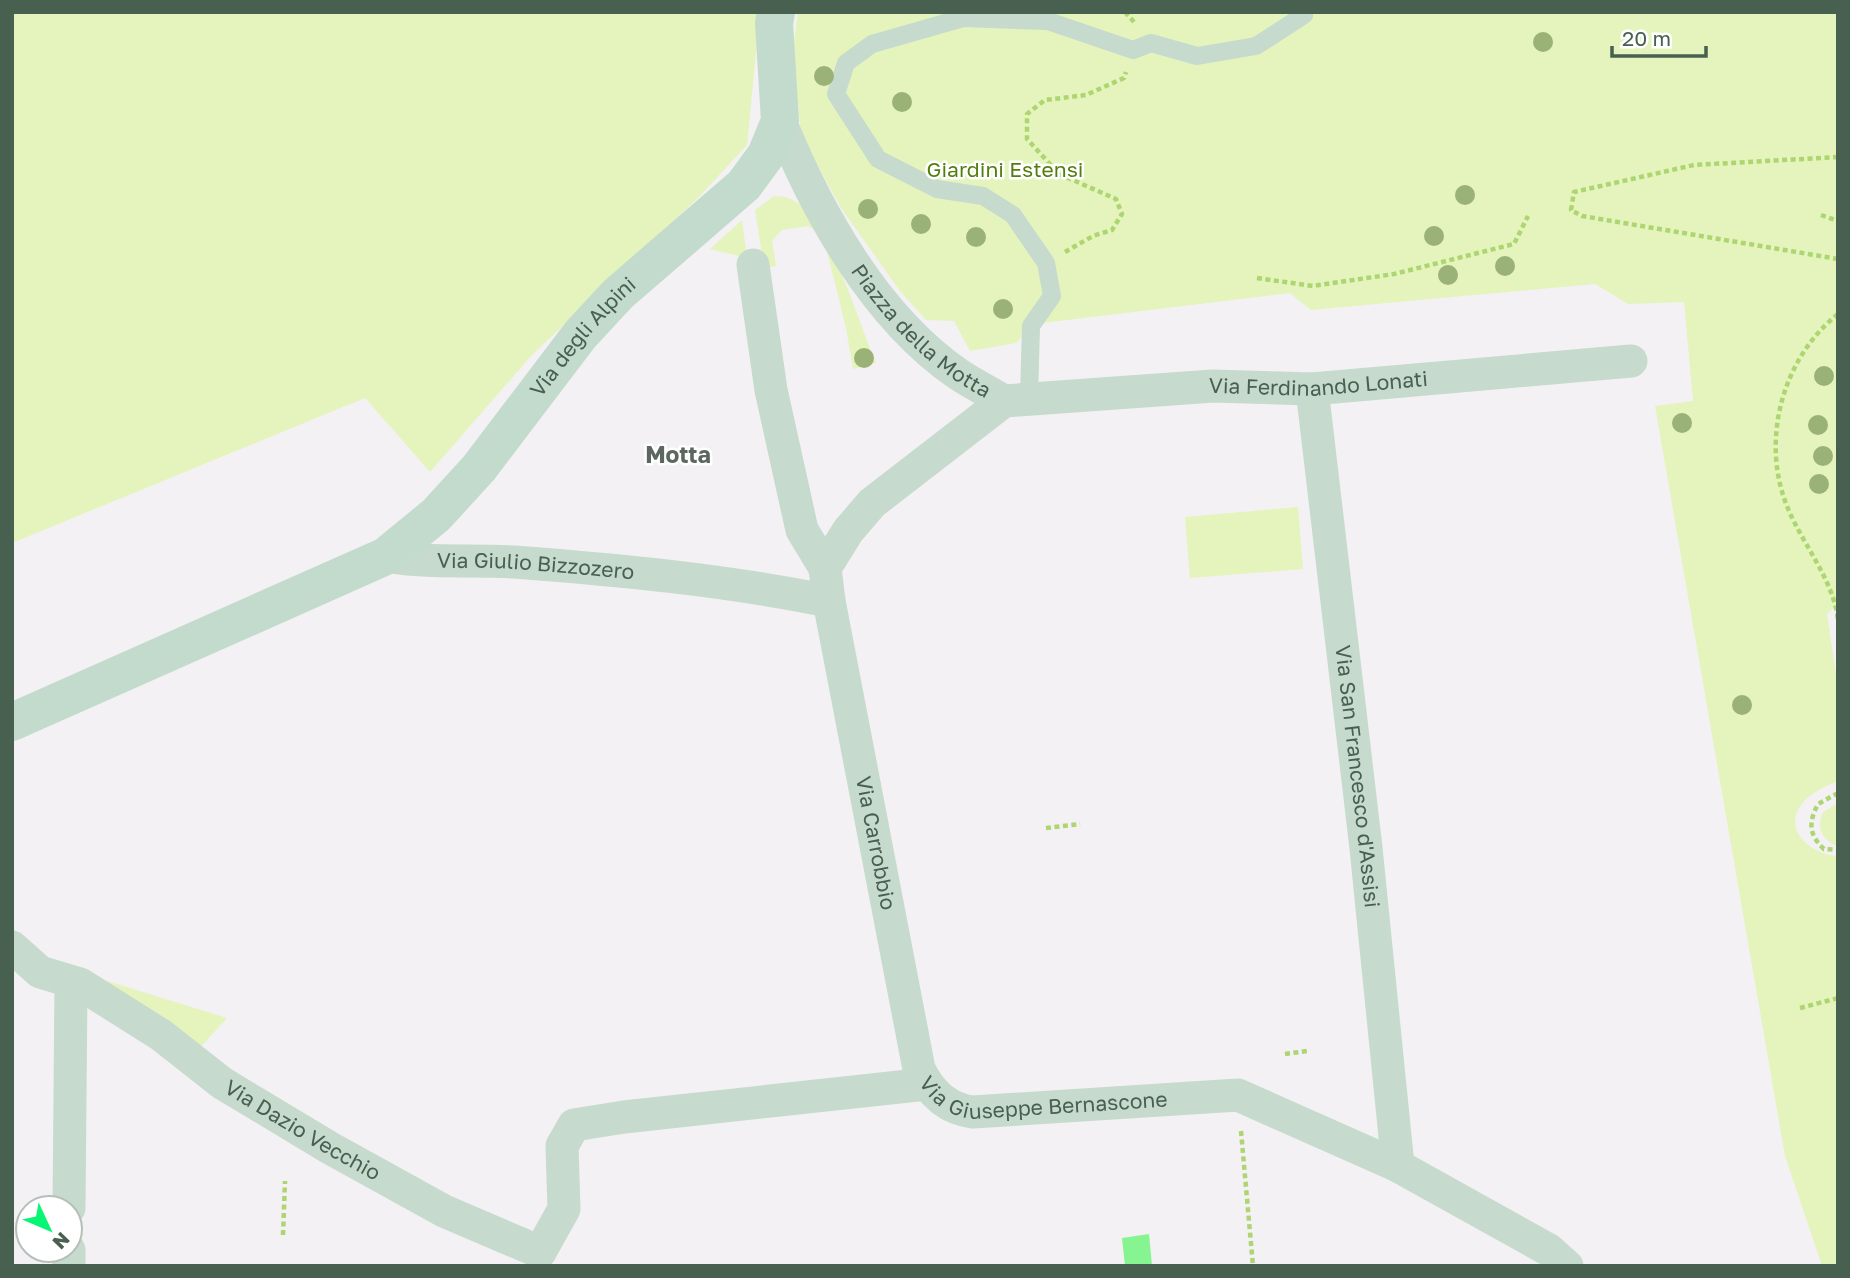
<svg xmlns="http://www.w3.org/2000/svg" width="1850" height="1278" font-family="'Golos Text',sans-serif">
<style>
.green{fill:#e4f4bc}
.water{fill:#86f491}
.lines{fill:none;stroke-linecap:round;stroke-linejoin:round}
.path{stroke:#add571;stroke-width:4.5;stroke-dasharray:5 3.5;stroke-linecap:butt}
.lane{stroke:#c6dacd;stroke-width:18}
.street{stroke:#c6dacd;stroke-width:33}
.secondary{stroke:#c2dbcc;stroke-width:38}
.tree{fill:#9bb276}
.labels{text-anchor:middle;stroke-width:5;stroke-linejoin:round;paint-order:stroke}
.park-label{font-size:21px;fill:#537e0f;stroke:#fff}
.street-label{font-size:21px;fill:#476050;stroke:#fff}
.neighbourhood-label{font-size:23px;font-weight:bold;fill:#5c6761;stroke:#fff}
</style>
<rect width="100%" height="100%" fill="#f3f1f3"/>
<path class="green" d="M12,12h748l-13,133 -48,52 -168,159 -101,116 -65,-74 -353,145z
M798,12h1040v591l-11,11 11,74v93c-13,6 -29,12 -37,24 -19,27 12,50 37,51v410h-16l-37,-110 -130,-750 38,-5 -9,-99 -56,2 -33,-20 -284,26 -21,-17 -256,31 -18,19 -46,8 -16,-30 -28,-1 -26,-29 -59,-83 -40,-73 -8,-84z
M774,196c11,0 20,3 29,11 31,31 55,114 73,156l-23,6 -7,-41 -23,-93 -15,-9 -26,4 -10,11 4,25 -12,2 -9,-58z
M742,220l5,38 -37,-9z
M1298,507l5,62 -113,9 -5,-61z
M1838,803v43h-1c-15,-6 -21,-18 -14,-34z
M88,975l139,43 -30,33z"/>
<path class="water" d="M1149,1234l3,32h-27l-3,-28z"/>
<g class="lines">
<path class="path" d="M1125,12l9,10
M1838,157l-144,8 -120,27 -3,18 11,6 256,43
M1821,215l17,6
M1065,252l28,-16 19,-6 10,-16 -6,-15 -57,-25 -32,-35v-25l18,-14 41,-5 38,-17 2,-6
M1257,278l56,8 81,-12 120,-30 14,-28
M1838,314c-53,42 -76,119 -54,184 14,42 49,78 54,122
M1838,793l-20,11c-10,19 -9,31 6,45l14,1
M1046,828l34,-4
M1800,1008l38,-10
M1285,1054l22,-3
M1241,1131l12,135
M283,1235l2,-54"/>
<path class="lane" d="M1029,398l2,-72 21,-30 -6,-33 -33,-48 -30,-19 -46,-7 -59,-30 -42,-65 10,-31 26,-19 91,-26 85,3 85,29 18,-7 46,13 59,-10 48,-31"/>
<g class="street">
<path id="s1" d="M780,121c37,91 95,196 178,253 15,10 31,18 46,27"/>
<path d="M753,265l18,125 31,140 23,38"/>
<path id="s2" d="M1312,389l54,459 32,318"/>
<path id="s3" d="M1004,401l-132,102 -24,28 -23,37 4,33 90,468c11,23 28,40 54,43l265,-17 160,71 151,84 18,16"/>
<path id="s4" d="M1004,401l209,-15 99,3 319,-28"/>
<path id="s5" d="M386,556c45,8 83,3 128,6 106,8 211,18 315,39"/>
<path id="s6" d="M12,947l28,25 40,12 81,51 61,48 108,65 114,63 96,41"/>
<path d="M69,1208l2,-226"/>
<path d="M540,1252l24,-43 -2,-63 12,-21 50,-8 303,-33"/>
<path d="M69,1266v-16"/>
</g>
<path class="secondary" id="s7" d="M12,722l374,-166 50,-41 43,-47 101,-133 38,-41 126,-109 22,-30 14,-34 -6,-98 2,-11"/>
</g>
<g class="tree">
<circle cx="1543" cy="42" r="10"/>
<circle cx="824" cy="76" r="10"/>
<circle cx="902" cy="102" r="10"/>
<circle cx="1465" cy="195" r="10"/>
<circle cx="868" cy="209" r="10"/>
<circle cx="921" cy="224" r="10"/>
<circle cx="1434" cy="236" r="10"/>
<circle cx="976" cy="237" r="10"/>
<circle cx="1505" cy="266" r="10"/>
<circle cx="1448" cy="275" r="10"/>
<circle cx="1003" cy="309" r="10"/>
<circle cx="864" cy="358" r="10"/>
<circle cx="1824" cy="376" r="10"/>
<circle cx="1682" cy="423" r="10"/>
<circle cx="1818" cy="425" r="10"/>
<circle cx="1823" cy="456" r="10"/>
<circle cx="1819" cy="484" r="10"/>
<circle cx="1742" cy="705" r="10"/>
</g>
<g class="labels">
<g class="park-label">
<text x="1005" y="177">Giardini Estensi</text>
</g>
<g class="street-label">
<text dy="7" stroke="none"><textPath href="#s1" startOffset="257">Piazza della Motta</textPath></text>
<text dy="7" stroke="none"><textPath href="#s7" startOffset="705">Via degli Alpini</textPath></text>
<text dy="7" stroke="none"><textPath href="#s4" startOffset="315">Via Ferdinando Lonati</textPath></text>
<text dy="7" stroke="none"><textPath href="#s5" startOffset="150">Via Giulio Bizzozero</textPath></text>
<text dy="7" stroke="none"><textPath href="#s2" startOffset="390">Via San Francesco d'Assisi</textPath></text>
<text dy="7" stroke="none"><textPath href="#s3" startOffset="527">Via Carrobbio</textPath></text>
<text dy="7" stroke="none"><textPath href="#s3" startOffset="896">Via Giuseppe Bernascone</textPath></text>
<text dy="7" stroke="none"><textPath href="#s6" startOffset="346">Via Dazio Vecchio</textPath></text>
</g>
<g class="neighbourhood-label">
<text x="678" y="463">Motta</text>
</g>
</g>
<rect width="1850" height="1278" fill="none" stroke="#476050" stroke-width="28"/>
<g transform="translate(49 1229) rotate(134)"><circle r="33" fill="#ffffff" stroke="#b5bfb9" stroke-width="2"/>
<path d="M0-5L12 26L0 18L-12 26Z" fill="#09f574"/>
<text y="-10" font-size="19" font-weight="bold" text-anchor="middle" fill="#476050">N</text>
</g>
<path d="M1612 46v10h94v-10" fill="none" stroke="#476050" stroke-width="3.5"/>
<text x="1622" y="46" font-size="21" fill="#476050" stroke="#ffffff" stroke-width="5" paint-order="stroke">20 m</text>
</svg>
